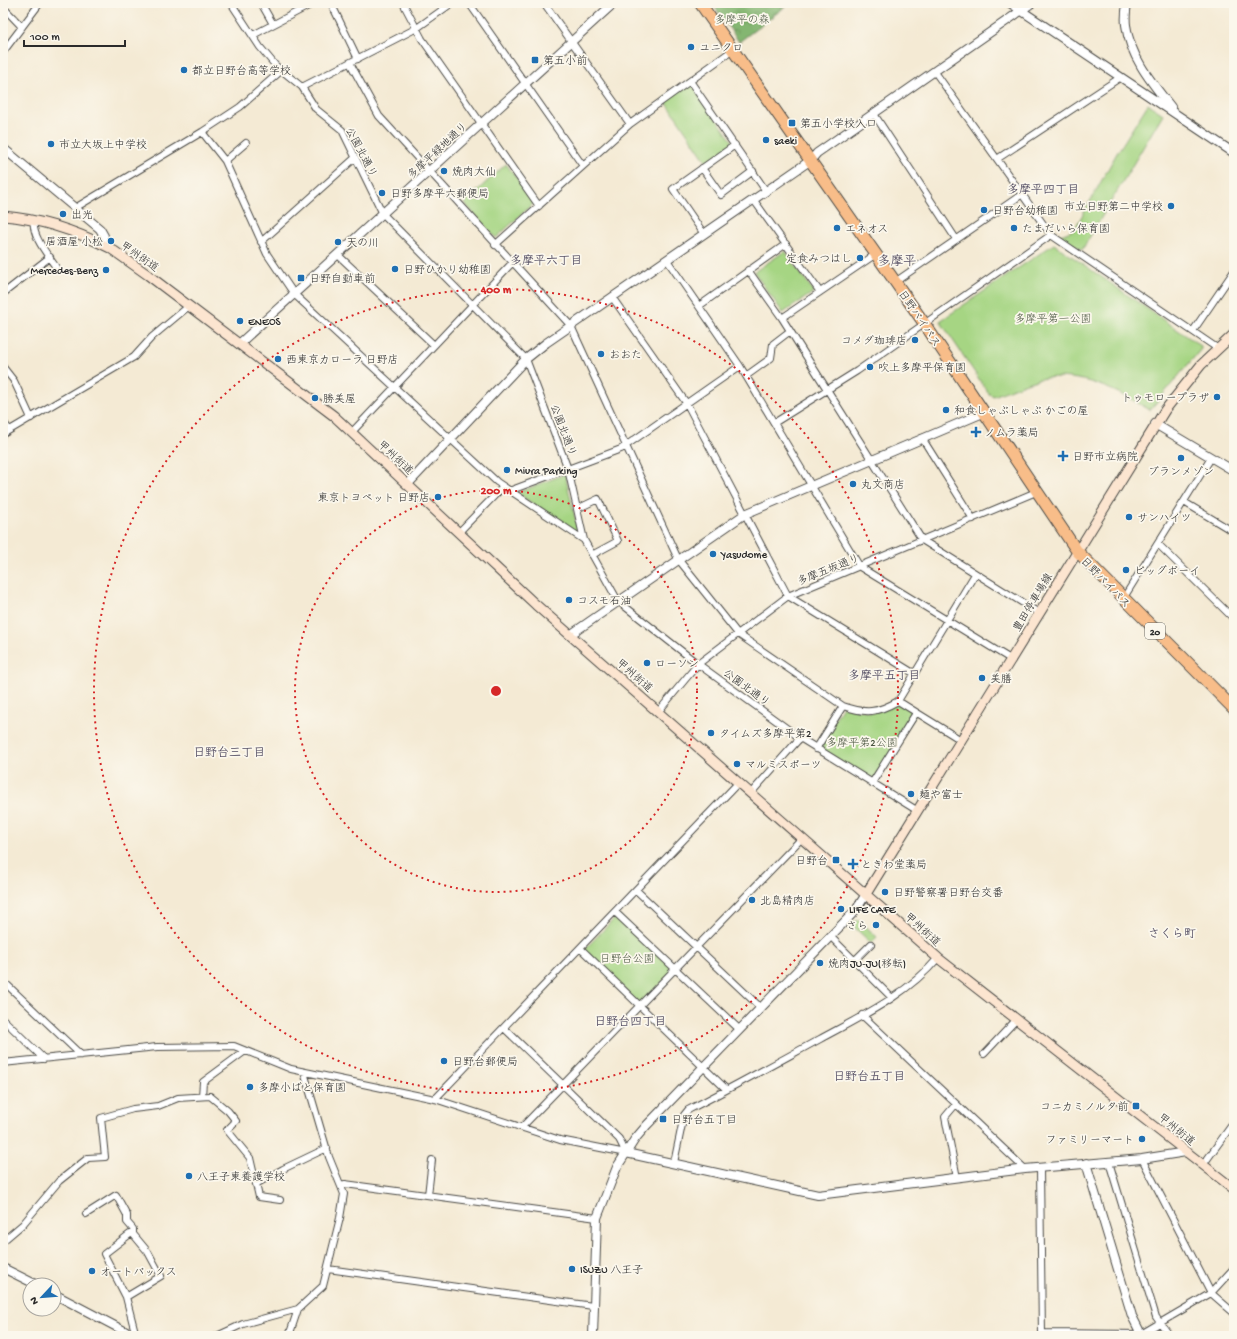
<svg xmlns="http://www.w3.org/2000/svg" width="1237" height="1339" font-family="'Gochi Hand','Klee One',sans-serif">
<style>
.forest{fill:url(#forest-crowns);stroke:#58704e}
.park{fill:#a6d583;stroke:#688057}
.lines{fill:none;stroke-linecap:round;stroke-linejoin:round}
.minor-casing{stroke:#494844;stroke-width:8}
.tertiary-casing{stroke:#494844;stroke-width:10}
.secondary-casing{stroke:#494844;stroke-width:11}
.trunk-casing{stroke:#494844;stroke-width:13}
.minor{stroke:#fff;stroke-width:6}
.tertiary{stroke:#fff;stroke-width:8}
.secondary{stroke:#fce5d0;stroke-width:9}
.trunk{stroke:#f8bd89;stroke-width:11}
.ring{fill:none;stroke:#d62828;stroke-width:2;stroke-dasharray:2 4}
.poi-dot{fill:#1f6fb2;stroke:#fbf7ec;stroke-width:1.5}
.labels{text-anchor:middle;stroke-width:3.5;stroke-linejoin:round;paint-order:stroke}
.shield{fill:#fbf7ec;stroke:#696865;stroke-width:1}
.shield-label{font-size:10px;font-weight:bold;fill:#2b2b2b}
.park-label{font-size:11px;fill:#4a5641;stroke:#fbf7ec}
.poi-label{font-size:11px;fill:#2b2b2b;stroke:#fbf7ec;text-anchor:start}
.street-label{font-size:11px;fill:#2b2b2b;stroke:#fbf7ec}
.neighbourhood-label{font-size:12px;font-weight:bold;fill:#5a5468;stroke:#fbf7ec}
.quarter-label{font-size:13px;font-weight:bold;fill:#5a5468;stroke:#fbf7ec}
.centre{fill:#d62828;stroke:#fbf7ec;stroke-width:2}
.ring-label{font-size:12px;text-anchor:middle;font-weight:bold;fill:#d62828;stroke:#fbf7ec;stroke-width:3.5;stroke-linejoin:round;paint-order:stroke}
</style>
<defs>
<pattern id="forest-crowns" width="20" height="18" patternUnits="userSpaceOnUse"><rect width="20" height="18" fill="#84b671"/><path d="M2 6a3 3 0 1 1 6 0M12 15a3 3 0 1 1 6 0" fill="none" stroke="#6c945d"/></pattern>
</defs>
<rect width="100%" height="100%" fill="#fbf7ec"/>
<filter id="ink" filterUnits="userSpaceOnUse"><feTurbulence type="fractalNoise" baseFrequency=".025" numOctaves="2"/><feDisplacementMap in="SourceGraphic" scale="8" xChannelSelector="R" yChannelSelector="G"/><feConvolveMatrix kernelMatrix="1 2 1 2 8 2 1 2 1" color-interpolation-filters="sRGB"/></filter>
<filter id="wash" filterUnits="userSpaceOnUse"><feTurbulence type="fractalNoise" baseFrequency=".012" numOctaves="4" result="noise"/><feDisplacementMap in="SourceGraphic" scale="16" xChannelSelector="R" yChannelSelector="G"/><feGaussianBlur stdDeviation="0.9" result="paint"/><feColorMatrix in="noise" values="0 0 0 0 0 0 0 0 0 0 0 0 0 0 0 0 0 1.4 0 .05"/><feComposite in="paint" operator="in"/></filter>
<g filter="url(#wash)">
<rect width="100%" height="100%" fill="#f4ead4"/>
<path class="forest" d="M712,3h78l-51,39z"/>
<path class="park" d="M690,81l45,64 -27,19 -44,-65z
M1148,104l15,10 -81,136 -24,-14 16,-6 43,-77z
M506,164l29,38 -39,36 -32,-35z
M1054,244l147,102v3l-51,61c-32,-19 -71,-39 -110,-31 -16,4 -31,11 -46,17l-5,-2 -49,-73z
M785,251l29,41 -31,21 -29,-41z
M565,474l14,61 -62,-42z
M898,701l18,12 -44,70 -56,-34 27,-43 28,6z
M618,915l57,54 -35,36 -57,-54z
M858,919l19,18 -6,6 -19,-18z"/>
</g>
<g filter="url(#ink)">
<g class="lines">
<defs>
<path id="minor" d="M231,3l29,44 15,18 27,22 14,22 26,21 41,84 143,145 42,110 16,71 34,61 80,63 102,74 118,73
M261,3l12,21
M331,3l27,56
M403,3l19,36 117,167
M469,3l114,163
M544,3l86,121
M3,7l19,20
M253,35l61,-32
M3,52l37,-49
M350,63l29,53 192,210 107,233 60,75 105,72c23,8 34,7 55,-5l77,-127
M935,72l116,163 166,113
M690,81l76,110
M302,87l115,-59 35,-25
M874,114l82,125
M202,132l23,29 42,93 27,40 203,188 87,58
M997,159l124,-82
M225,161l21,-18
M702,168l19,27 32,-24
M753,199l67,93
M75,208l127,-76 38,-25 42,-37
M34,220c-3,16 15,36 23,49
M704,234l-31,-45 62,-44
M261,242l94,-84
M495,245l135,-121 103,-74
M338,255l96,90
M667,260l73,106 120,201 152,93
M748,270l34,48 140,222 117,73
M895,282l126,-87
M5,292l45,-35
M612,297l75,107 101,192 127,78
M699,306l87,-62
M782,318l94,-64
M1193,331l41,-60
M3,367l11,14 17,37
M746,376l25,-18 2,-14 17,-13
M3,421l6,9
M774,423l83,-52 194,-136
M352,432l160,-169
M3,434l131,-77 18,-20 37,-31
M922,438l51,81
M509,491l112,-42 119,-83
M1184,502l50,30
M577,509l21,-10 20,42 -26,14
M459,532l44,-45
M1158,544l76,75
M1123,599l88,-141
M898,701l63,39
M658,712l40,-48 90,-68 248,-104
M816,749l27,-43
M872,783l44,-70
M751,793l49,-55
M636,890l125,118
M615,912l125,118
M830,936l62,62
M580,948l146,141
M855,960l16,-16
M3,981l78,74
M862,1015l163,154
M3,1019l41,40
M504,1028l115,111 7,14
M984,1054l33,-35
M3,1063l154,-16 77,-1 57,23 144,30 125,41 66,13
M202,1096l1,-14 42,-31
M435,1099l304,-317
M956,1104l-11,13 12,61
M522,1127l280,-289
M1142,1159l69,134 23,20
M1109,1162l47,155 14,19
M674,1163l10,-48 4,-5c45,-23 88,-47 132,-71 42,-23 87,-44 118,-81
M1203,1165l31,-43
M1040,1168l2,168
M256,1184l27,-15 44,-21
M341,1185l4,-1 252,34
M428,1195l4,-35
M86,1214l30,-19 11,20v7l6,7v5
M3,1241l20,-17 36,-43 29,-23 17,-1 -4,-39 32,-9 25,-3 20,-8 32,-2 18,15 8,10 -9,9 23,28 9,39 21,3
M328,1269l265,37
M126,1297l35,-21 -13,-24 -15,-18h-3l-26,20 22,43 10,39
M1042,1333l99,1 70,-41 23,-25
M217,1336l26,-12 55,-15 25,-23 17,-68 4,-24 -15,-37 -25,-85
M289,1336l9,-27"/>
<path id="tertiary" d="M1010,3l224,150
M1127,3c-1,7 -2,15 -1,22 4,32 26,58 45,82
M3,148l97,81 4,7 -1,9
M239,344l375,-341
M1155,424l79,47
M408,484l118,-125 20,-16 265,-183 6,-7 215,-150
M570,635l175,-121 238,-101
M626,1153l192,42 207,-26 117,-10 44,-7
M1086,1163l46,153 10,20
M3,1268l34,17
M54,1294l80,42
M593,1336l4,-118 20,-51 18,-28 12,-14 209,-215 10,-16"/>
<path id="secondary" d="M3,216c38,3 73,15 107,32l38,27 186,141 202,189 402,353 296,231
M866,894l299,-484 36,-45 33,-31"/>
<path id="trunk" d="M700,3l224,320 153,228 157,158"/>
</defs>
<use href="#minor" class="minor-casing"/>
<use href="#tertiary" class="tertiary-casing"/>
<use href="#secondary" class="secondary-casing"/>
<use href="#trunk" class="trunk-casing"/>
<use href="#minor" class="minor"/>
<use href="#tertiary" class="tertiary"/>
<use href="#secondary" class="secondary"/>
<use href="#trunk" class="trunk"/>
</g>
</g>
<g class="ring">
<circle cx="496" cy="691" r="201"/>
<circle cx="496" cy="691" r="402"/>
</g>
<g class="poi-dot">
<circle cx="691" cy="47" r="4"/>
<rect x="531" y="56" width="8" height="8" rx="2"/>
<circle cx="184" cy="70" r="4"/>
<rect x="788" y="119" width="8" height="8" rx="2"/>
<circle cx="766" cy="140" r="4"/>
<circle cx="51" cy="144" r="4"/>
<circle cx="444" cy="171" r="4"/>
<circle cx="382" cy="193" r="4"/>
<circle cx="1171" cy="206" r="4"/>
<circle cx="984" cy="210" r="4"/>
<circle cx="63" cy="214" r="4"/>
<circle cx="837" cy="228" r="4"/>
<circle cx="1014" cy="228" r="4"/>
<circle cx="111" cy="241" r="4"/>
<circle cx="338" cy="242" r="4"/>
<circle cx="860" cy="258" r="4"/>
<circle cx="395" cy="269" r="4"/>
<circle cx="106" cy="270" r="4"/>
<rect x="297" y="274" width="8" height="8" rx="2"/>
<circle cx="240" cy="321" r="4"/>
<circle cx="915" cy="340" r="4"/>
<circle cx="601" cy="354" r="4"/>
<circle cx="278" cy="359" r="4"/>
<circle cx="870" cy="367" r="4"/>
<circle cx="1217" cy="397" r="4"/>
<circle cx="315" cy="398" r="4"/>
<circle cx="946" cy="410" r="4"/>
<path d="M974 426h4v4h4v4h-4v4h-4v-4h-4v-4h4z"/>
<path d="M1061 450h4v4h4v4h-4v4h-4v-4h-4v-4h4z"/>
<circle cx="1181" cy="458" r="4"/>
<circle cx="507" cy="470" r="4"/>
<circle cx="853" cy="484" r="4"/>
<circle cx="438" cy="497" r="4"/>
<circle cx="1129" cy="517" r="4"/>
<circle cx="713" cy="554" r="4"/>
<circle cx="1126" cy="570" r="4"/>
<circle cx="569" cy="600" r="4"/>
<circle cx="647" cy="663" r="4"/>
<circle cx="982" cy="678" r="4"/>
<circle cx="711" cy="733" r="4"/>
<circle cx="737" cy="764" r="4"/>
<circle cx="911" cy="794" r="4"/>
<rect x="832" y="856" width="8" height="8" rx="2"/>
<path d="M851 858h4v4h4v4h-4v4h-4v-4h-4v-4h4z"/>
<circle cx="885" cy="892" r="4"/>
<circle cx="752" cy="900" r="4"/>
<circle cx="841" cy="909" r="4"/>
<circle cx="876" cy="925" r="4"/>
<circle cx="820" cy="963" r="4"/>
<circle cx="444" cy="1061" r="4"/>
<circle cx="250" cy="1087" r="4"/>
<rect x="1132" y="1102" width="8" height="8" rx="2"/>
<rect x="659" y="1115" width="8" height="8" rx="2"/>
<circle cx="1142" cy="1139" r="4"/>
<circle cx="189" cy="1176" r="4"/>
<circle cx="572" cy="1269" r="4"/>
<circle cx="92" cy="1271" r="4"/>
</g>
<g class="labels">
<rect class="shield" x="1145" y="623" width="20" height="16" rx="3"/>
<g class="shield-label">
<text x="1155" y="635">20</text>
</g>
<g class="park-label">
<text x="742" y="23">多摩平の森</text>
<text x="1053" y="322">多摩平第一公園</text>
<text x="862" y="746">多摩平第2公園</text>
<text x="627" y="962">日野台公園</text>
</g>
<g class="poi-label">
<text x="699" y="51">ユニクロ</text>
<text x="543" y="64">第五小前</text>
<text x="192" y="74">都立日野台高等学校</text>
<text x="800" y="127">第五小学校入口</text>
<text x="774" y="144">saeki</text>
<text x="59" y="148">市立大坂上中学校</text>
<text x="452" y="175">焼肉大仙</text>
<text x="390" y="197">日野多摩平六郵便局</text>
<text x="1163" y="210" text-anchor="end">市立日野第二中学校</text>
<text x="992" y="214">日野台幼稚園</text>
<text x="71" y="218">出光</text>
<text x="845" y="232">エネオス</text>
<text x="1022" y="232">たまだいら保育園</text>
<text x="103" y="245" text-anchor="end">居酒屋 小松</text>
<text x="346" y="246">天の川</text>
<text x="852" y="262" text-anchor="end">定食みつはし</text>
<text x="403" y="273">日野ひかり幼稚園</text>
<text x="98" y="274" text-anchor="end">Mercedes-Benz</text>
<text x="309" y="282">日野自動車前</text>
<text x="248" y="325">ENEOS</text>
<text x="907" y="344" text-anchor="end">コメダ珈琲店</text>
<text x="609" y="358">おおた</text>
<text x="286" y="363">西東京カローラ 日野店</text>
<text x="878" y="371">吹上多摩平保育園</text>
<text x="1209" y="401" text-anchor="end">トゥモロープラザ</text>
<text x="323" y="402">勝美屋</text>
<text x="954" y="414">和食しゃぶしゃぶ かごの屋</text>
<text x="984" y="436">ノムラ薬局</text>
<text x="1072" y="460">日野市立病院</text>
<text x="515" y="474">Miura Parking</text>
<text x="1181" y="475" text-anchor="middle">ブランメゾン</text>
<text x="861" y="488">丸文商店</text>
<text x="430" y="501" text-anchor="end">東京トヨペット 日野店</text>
<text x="1137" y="521">サンハイツ</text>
<text x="721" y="558">Yasudome</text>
<text x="1134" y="574">ビッグボーイ</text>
<text x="577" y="604">コスモ石油</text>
<text x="655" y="667">ローソン</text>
<text x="990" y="682">美膳</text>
<text x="719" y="737">タイムズ多摩平第2</text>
<text x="745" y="768">マルミスポーツ</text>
<text x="919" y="798">麺や富士</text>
<text x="828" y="864" text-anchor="end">日野台</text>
<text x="861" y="868">ときわ堂薬局</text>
<text x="893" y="896">日野警察署日野台交番</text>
<text x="760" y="904">北島精肉店</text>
<text x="849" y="913">LIFE CAFE</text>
<text x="868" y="929" text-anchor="end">さら</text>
<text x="828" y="967">焼肉JU-JU(移転)</text>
<text x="452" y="1065">日野台郵便局</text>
<text x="258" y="1091">多摩小ばと保育園</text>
<text x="1128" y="1110" text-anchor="end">コニカミノルタ前</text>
<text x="671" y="1123">日野台五丁目</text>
<text x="1134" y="1143" text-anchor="end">ファミリーマート</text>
<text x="197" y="1180">八王子東養護学校</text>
<text x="580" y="1273">ISUZU 八王子</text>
<text x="100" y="1275">オートバックス</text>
</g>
<g class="street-label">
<text transform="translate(437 150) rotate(-43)" y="4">多摩平緑地通り</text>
<text transform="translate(362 152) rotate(62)" y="4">公園北通り</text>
<text transform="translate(140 256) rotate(35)" y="4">甲州街道</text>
<text transform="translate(920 318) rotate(56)" y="4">日野バイパス</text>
<text transform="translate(564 430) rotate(69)" y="4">公園北通り</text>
<text transform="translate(396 457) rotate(43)" y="4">甲州街道</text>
<text transform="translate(828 569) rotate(-22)" y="4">多摩五坂通り</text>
<text transform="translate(1106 582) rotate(46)" y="4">日野バイパス</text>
<text transform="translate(1032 602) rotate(-59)" y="4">豊田停車場線</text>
<text transform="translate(635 675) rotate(41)" y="4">甲州街道</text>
<text transform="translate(747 687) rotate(36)" y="4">公園北通り</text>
<text transform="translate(923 929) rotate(42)" y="4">甲州街道</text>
<text transform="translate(1177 1129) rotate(39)" y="4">甲州街道</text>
</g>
<g class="neighbourhood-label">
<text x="1043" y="193">多摩平四丁目</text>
<text x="546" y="264">多摩平六丁目</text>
<text x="884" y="679">多摩平五丁目</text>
<text x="229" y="756">日野台三丁目</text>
<text x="1172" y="937">さくら町</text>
<text x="630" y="1025">日野台四丁目</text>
<text x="869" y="1080">日野台五丁目</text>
</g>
<g class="quarter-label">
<text x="897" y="265">多摩平</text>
</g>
</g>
<circle cx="496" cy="691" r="6" class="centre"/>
<g class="ring-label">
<text x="496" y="293">400 m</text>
<text x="496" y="494">200 m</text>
</g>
<rect width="1237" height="1339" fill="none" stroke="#fbf7ec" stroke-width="16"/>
<g transform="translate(42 1297) rotate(244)"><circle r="19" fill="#fbf7ec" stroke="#a8a59f"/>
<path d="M0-3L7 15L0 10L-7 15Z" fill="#1f6fb2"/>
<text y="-6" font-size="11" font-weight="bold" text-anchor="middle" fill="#2b2b2b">N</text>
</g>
<path d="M24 40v6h101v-6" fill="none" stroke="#2b2b2b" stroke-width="2"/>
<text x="30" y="40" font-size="12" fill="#2b2b2b" stroke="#fbf7ec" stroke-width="3" paint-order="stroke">100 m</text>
</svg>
